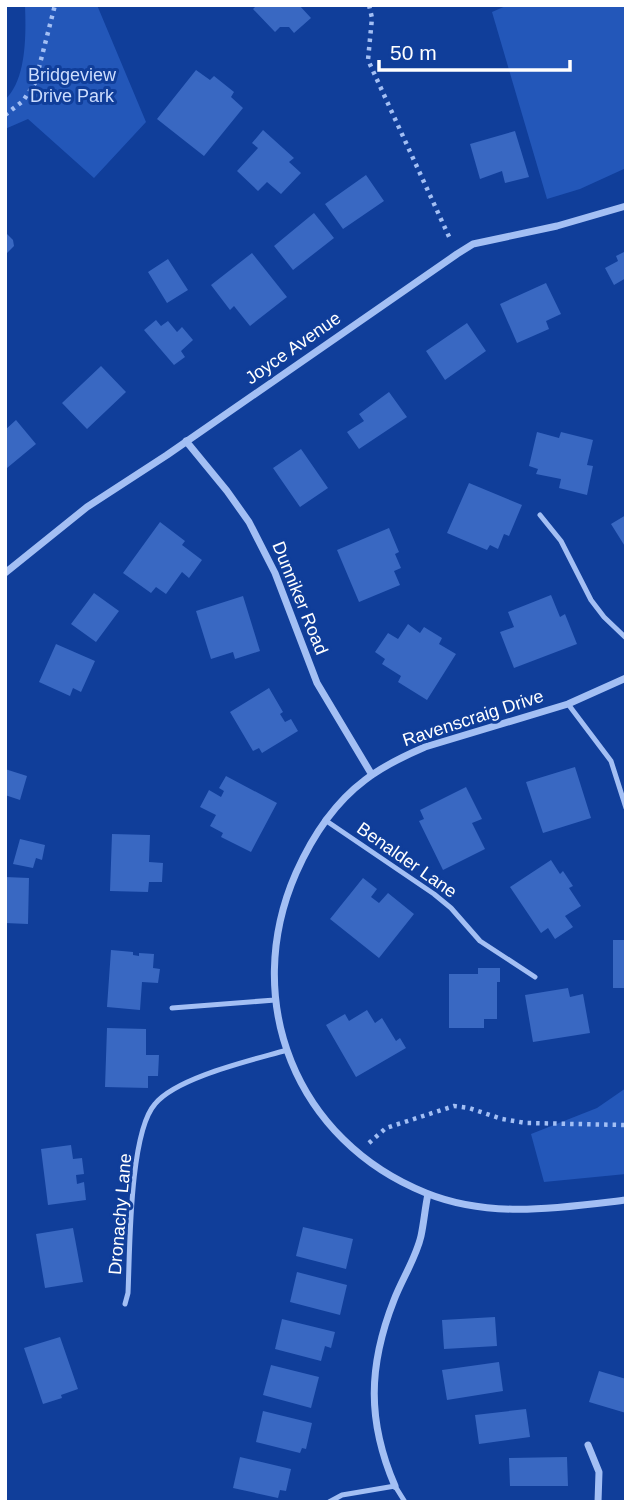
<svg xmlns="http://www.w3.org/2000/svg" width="631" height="1507" font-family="Helvetica,sans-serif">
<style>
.green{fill:#2357b9}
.building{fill:#3968c2}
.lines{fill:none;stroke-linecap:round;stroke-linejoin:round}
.path{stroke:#a3bff4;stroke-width:4.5;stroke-dasharray:3.5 5;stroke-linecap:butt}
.service{stroke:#a3bff4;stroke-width:5}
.minor{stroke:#a3bff4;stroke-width:7}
.labels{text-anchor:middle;stroke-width:6;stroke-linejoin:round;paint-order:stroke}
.park-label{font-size:18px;fill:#ccddfe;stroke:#103e9a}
.street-label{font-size:18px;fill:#fff;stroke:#103e9a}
</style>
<rect width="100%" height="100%" fill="#103e9a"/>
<path class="green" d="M25,5h72l49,117 -52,56 -66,-59 -23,10v-29c22,-21 21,-66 20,-95z
M508,5h118v163l-46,21 -33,10 -55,-187z
M626,1088v86l-82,8 -13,-48 66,-26z"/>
<path class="building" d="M257,5h42l12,13 -17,15 -5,-6h-9l-5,5 -22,-23z
M196,70l14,10 4,-4 20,16 -3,5 12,11 -39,48 -47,-37z
M263,130l31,28 -5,4 12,11 -20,21 -14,-12 -9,9 -21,-20 21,-23 -6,-5z
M515,131l14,46 -24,6 -3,-12 -22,8 -10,-35z
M366,175l18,26 -41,28 -18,-25z
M314,213l20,25 -41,32 -19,-24z
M5,232l8,8 1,6 -9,9z
M626,251v27l-12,7 -9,-17 13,-7 -2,-5z
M252,253l35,44 -37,29 -16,-20 -4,4 -19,-25z
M168,259l20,31 -21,13 -19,-31z
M546,283l15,31 -15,7 3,8 -32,14 -17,-39z
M156,320l5,6 7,-5 9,11 5,-5 11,13 -12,11 4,6 -11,8 -30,-35z
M467,323l19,28 -41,29 -19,-29z
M101,366l25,26 -39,37 -25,-26z
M389,392l18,25 -48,32 -12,-17 17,-11 -5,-7z
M16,420l20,24 -29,24 -2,-38z
M537,432l22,6 2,-6 32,8 -6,25 6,1 -6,29 -28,-7 2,-9 -25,-5 2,-5 -9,-3z
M301,449l27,39 -28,19 -27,-39z
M469,483l53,22 -13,31 -5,-2 -6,15 -8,-4 -3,5 -40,-17z
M626,515v33l-15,-24z
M160,522l25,19 -3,4 20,15 -13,18 -7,-6 -16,22 -10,-7 -5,6 -28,-20z
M389,528l10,24 -4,2 6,14 -7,3 6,14 -41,17 -22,-52z
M94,593l25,18 -23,31 -25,-18z
M551,595l9,22 5,-3 12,30 -63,24 -14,-36 14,-5 -6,-15z
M243,596l17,55 -25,8 -2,-7 -22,7 -15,-48z
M408,624l12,9 4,-6 18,11 -3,6 17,10 -29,46 -29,-18 3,-6 -19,-12 3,-5 -10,-7 13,-19 10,6z
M56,644l39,17 -14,31 -8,-4 -3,8 -31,-14z
M269,688l14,24 -3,2 5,8 6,-3 7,12 -36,22 -3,-5 -6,3 -23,-39z
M575,767l16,51 -48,15 -17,-51z
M5,769l22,7 -7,24 -15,-5z
M226,776l51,27 -26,49 -30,-15 2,-4 -13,-7 6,-11 -16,-8 9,-17 12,7 3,-6 -5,-3z
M466,787l16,32 -10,4 13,26 -42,21 -24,-49 5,-2 -4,-9z
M112,834l38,1 -1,27 14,1 -1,19h-13l-1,10 -38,-1z
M20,839l25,6 -3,15 -6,-2 -3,10 -20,-4z
M551,860l9,14 3,-3 10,15 -4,2 12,18 -16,10 8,11 -18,12 -7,-11 -7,5 -31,-46z
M5,877l24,1 -1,46 -23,-1z
M363,878l14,11 -6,8 8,6 9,-10 26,21 -35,44 -49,-39z
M613,940h13v48h-13z
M111,950l22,2v3l6,1v-3l15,1 -1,14 7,1 -2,14 -16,-1 -2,28 -33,-3z
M478,968h22v14h-3v37h-13v9h-35v-54h29z
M568,988l2,9 13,-3 7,39 -57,9 -8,-47z
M367,1010l8,13 7,-5 14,23 4,-3 6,10 -50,29 -30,-52 19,-11 4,7z
M107,1028l39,1v26h13l-1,21h-10v12l-43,-1z
M71,1145l2,14 9,-1 2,16 -8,1 1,9 7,-2 2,18 -38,5 -7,-56z
M303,1227l50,12 -7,30 -50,-13z
M73,1228l10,54 -38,6 -9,-54z
M297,1272l50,13 -7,30 -50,-13z
M495,1317l2,29 -53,3 -2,-29z
M282,1319l53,13 -4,16 -6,-2 -4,15 -46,-12z
M60,1337l18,52 -17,6 1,3 -19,6 -19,-56z
M499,1362l4,29 -56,9 -5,-30z
M271,1365l48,12 -8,31 -48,-13z
M599,1371l27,8v34l-37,-11z
M526,1409l4,28 -51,7 -4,-29z
M263,1411l49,12 -6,26 -4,-1 -2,5 -44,-11z
M240,1457l51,12 -5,22 -6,-1 -2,8 -45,-10z
M567,1457l1,29h-58l-1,-28z"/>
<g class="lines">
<path class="path" d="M369,5l3,13 -4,42 83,181
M5,115l18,-14 12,-18 20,-78
M369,1143l17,-15 68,-22 15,2 33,11 24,4 100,2"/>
<path class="service" d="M540,515l21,26 30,59 13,17 22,21
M568,704l43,57 15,47
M325,820l109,74 17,14 29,33 55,36
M172,1008l103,-8
M125,1304l3,-11c2,-40 1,-160 27,-189 22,-27 98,-44 132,-54
M329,1502l13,-7 53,-9 10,16"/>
<path class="minor" d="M186,441l41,50 22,31 26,51 42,110 55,92
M5,573l82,-66 80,-52 290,-201 16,-10 84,-18 69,-20
M626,678l-58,26 -143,43c-21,9 -42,19 -60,33 -32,24 -53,57 -69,93 -56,128 0,268 130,320 64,26 133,15 200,7
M588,1445l11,27 -1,30
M395,1486c-28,-65 -27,-120 -1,-186 8,-21 22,-42 27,-64 3,-14 4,-28 7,-42"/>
</g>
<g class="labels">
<g class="park-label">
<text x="72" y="81">Bridgeview<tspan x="72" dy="21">Drive Park</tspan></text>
</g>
<g class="street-label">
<text transform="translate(293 348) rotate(-35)" y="6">Joyce Avenue</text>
<text transform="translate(300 598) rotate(68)" y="6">Dunniker Road</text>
<text transform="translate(473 718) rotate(-18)" y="6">Ravenscraig Drive</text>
<text transform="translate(407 860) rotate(35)" y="6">Benalder Lane</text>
<text transform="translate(120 1214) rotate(-85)" y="6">Dronachy Lane</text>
</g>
</g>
<rect width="631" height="1507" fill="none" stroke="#ffffff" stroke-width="14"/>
<path d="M379 60v10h191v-10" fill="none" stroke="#ffffff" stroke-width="3.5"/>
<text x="390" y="60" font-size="21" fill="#ffffff" stroke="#103e9a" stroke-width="5" paint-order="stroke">50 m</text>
</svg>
